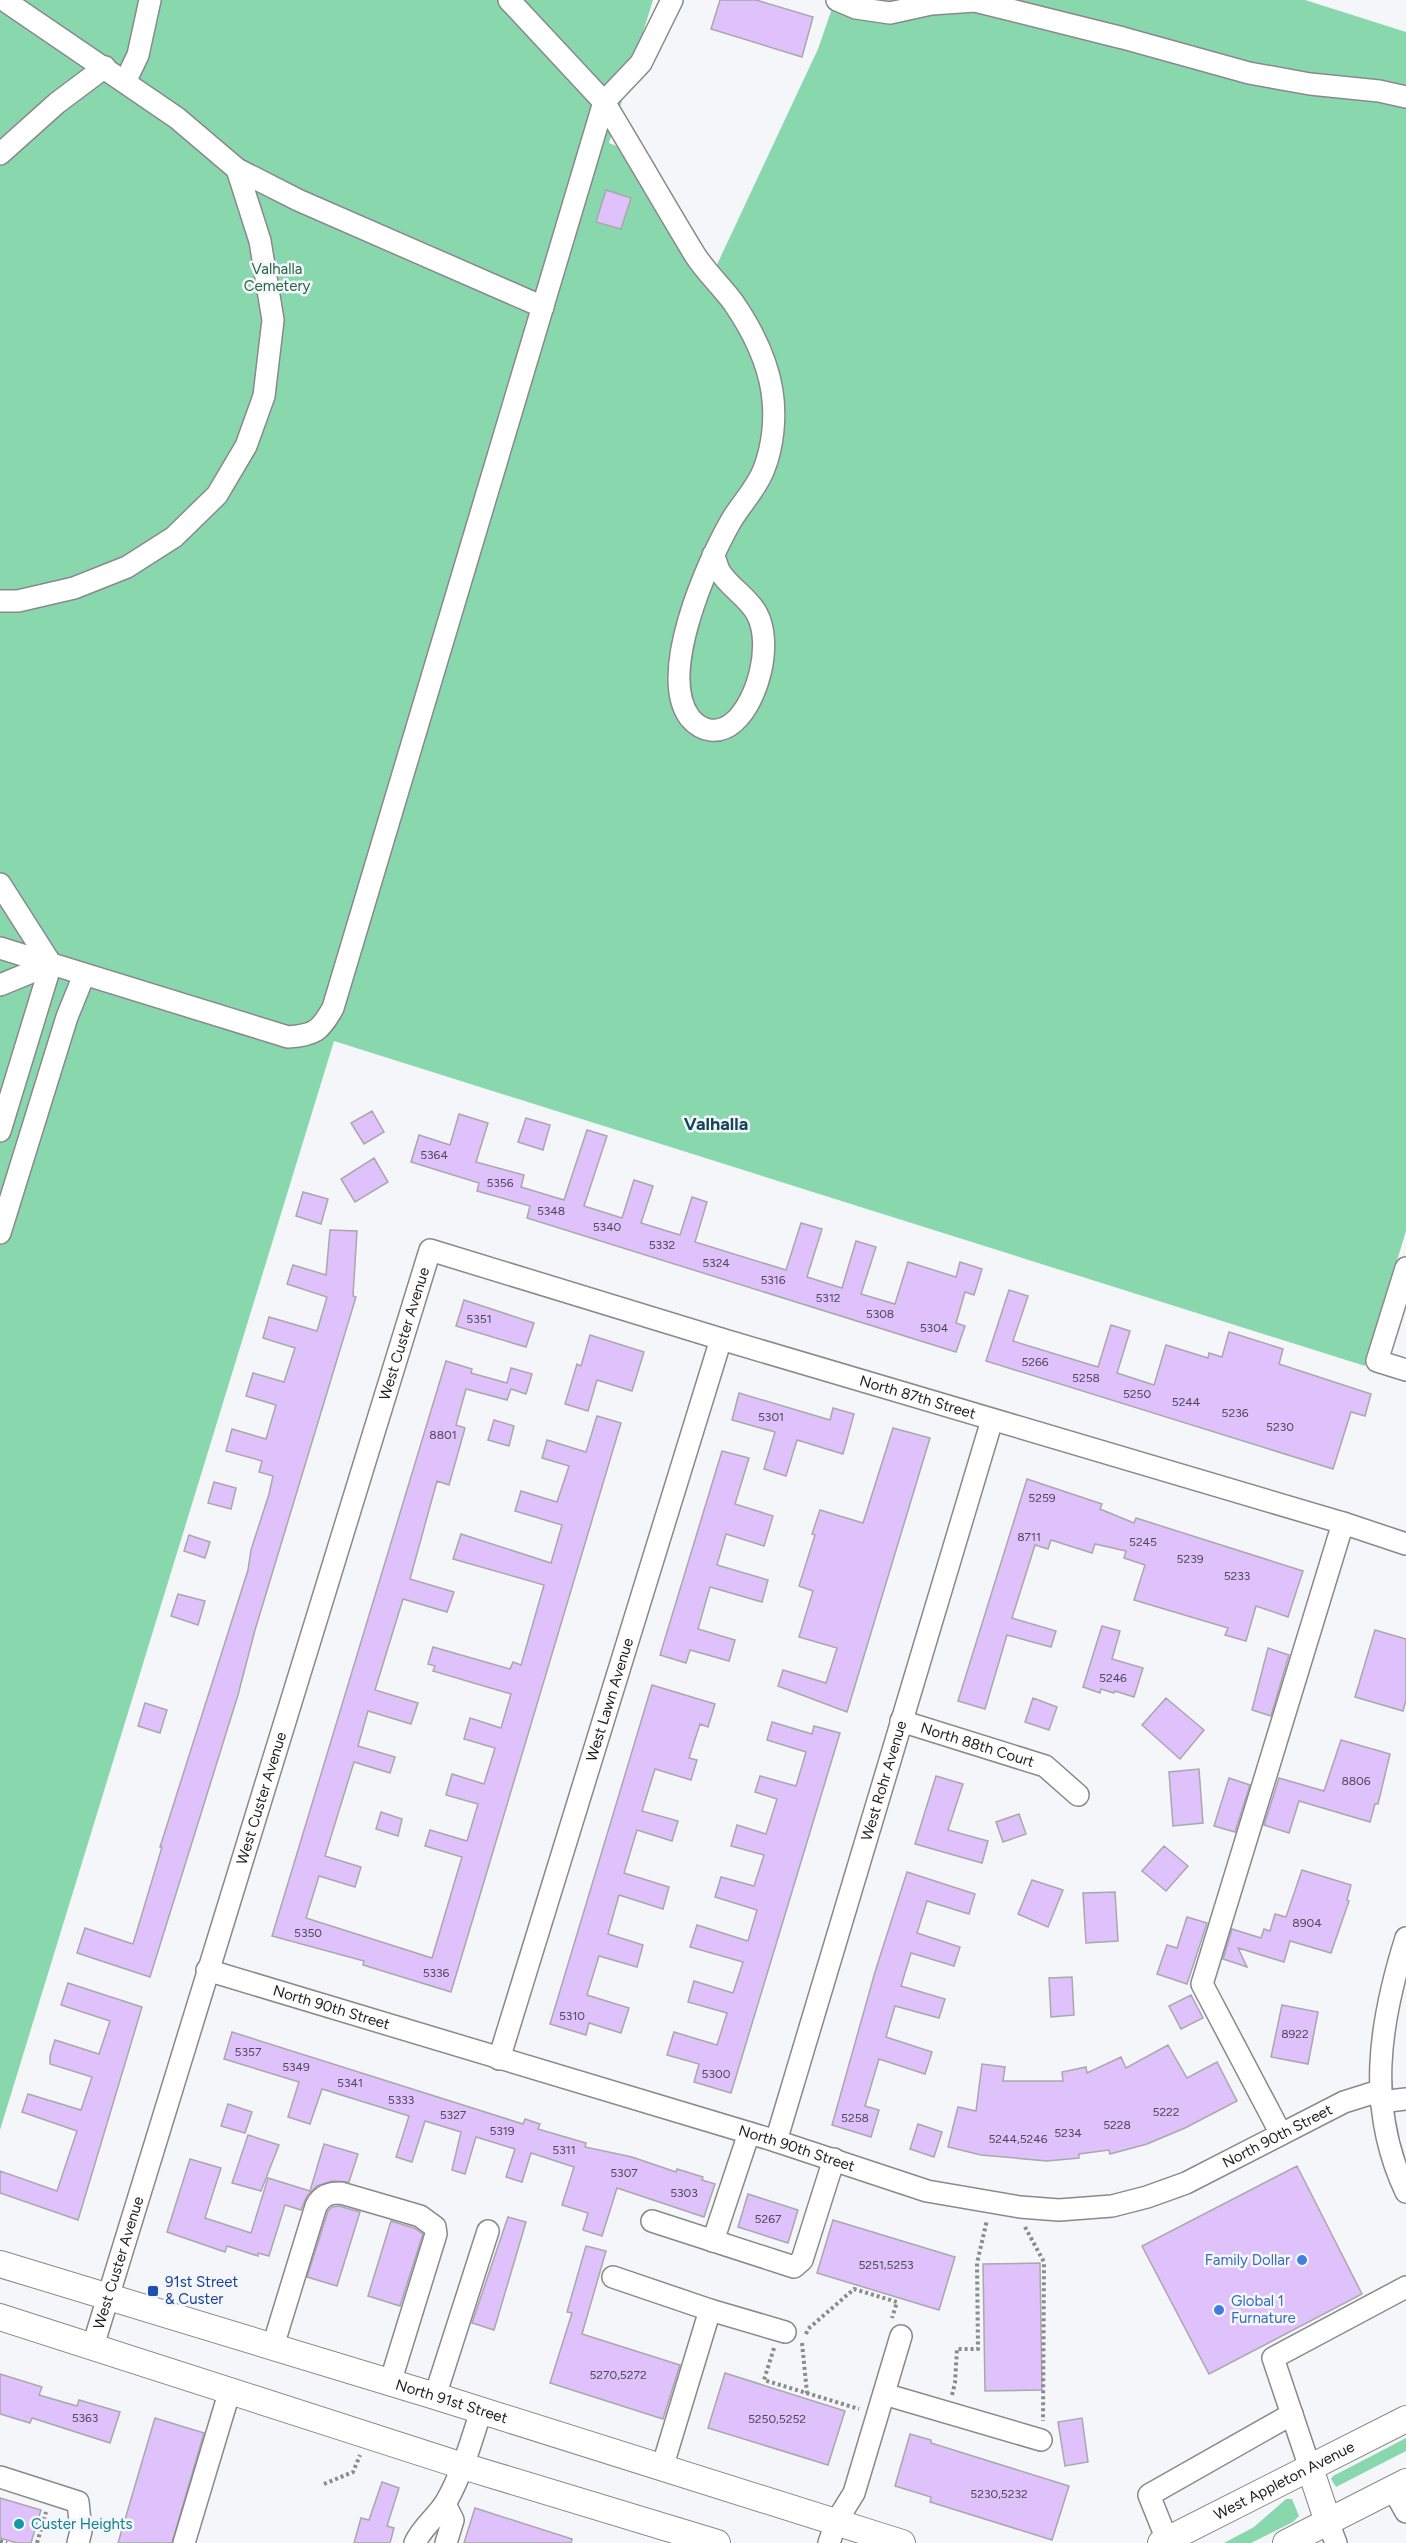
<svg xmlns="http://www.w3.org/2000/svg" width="1406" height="2543" font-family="Figtree,sans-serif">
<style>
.green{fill:#89d8ad}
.building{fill:#dfc1fb;stroke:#a9a8ab;stroke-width:1.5}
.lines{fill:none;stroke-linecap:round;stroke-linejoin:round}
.minor-casing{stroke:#89898c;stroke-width:24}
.major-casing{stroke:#89898c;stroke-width:28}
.path{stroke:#8a8b8d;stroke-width:4;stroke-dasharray:3 3;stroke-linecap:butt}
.minor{stroke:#fff;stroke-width:21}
.major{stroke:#fff;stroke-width:26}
.shop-dot{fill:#3f7fe0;stroke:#f5f6f9;stroke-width:2}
.transit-dot{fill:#1a4fb4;stroke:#f5f6f9;stroke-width:2}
.culture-dot{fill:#0f9aa8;stroke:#f5f6f9;stroke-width:2}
.labels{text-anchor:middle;stroke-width:5;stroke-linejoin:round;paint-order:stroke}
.number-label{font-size:12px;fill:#4f4857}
.park-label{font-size:15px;fill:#256446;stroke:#f5f6f9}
.street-label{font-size:15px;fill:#1f1f20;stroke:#f5f6f9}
.shop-label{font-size:15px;fill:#366cbe;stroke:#f5f6f9;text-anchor:end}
.transit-label{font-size:15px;fill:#164399;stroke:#f5f6f9;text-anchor:start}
.culture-label{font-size:15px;fill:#0d838f;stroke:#f5f6f9;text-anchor:start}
.quarter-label{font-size:18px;font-weight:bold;fill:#124757;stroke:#f5f6f9}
</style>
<rect width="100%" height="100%" fill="#f5f6f9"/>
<path class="green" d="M0,0h653l-44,143 15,6 83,137 111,-237 17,-49h470l101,32v1199l-41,135 -1031,-325 -334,1089z
M1406,2438v13l-70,36 -5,-8 2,-3z
M1286,2499h6l7,17 -6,6 -42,21h-27l30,-16z"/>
<path class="building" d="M720,0h36l57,17 -11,40 -91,-28z
M606,190l25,8 -10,31 -25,-7z
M372,1111l12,21 -20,12 -13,-21z
M459,1114l29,9 -12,39 48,13 -3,12 43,13 23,-70 20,6 -23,70 38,12 12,-38 19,6 -12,37 39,12 12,-38 15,5 -12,40 91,28 15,-47 21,6 -15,48 35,11 14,-47 20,6 -15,47 34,10 13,-42 48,15 4,-15 22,7 -8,26 -9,-3 -9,31 9,3 -9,26 -429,-134 3,-12 -53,-15 2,-8 -68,-21 8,-27 31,10z
M526,1118l24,7 -7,25 -25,-8z
M374,1158l14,24 -33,20 -14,-23z
M303,1192l25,7 -7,25 -25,-8z
M330,1230l27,1 -4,65 3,1 -101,333 -17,65 -88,282 -73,-24 8,-25 48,16 29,-97h-2l88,-277 3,-20 18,-56 4,-18 -14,-4 3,-11 -36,-10 6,-22 34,10 10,-34 -30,-9 7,-23 31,9 11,-34 -32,-10 6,-21 48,14 10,-34 -40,-13 6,-19 33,10z
M1009,1290l19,6 -15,45 85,26 13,-42 19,6 -13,42 37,12 12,-40 42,13 1,-5 13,4 7,-25 54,17 -4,15 92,30 -6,22 -14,-4 -18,57 -347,-108z
M464,1300l70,23 -8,24 -70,-21z
M590,1335l54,17 -12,39 -35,-11 -9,31 -23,-7 12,-40 4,2z
M446,1361l26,8 -1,4 36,10 4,-15 21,6 -6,20 -15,-5 -4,11 -41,-11 -10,36 9,3 -16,57 -12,-4 -27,98 44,13 -7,20 -44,-13 -28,91 43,13 -7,21 -43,-13 -10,35 37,11 -5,16 -36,-11 -29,94 36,11 -6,20 -36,-11 -13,42 126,40 30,-101 -37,-11 5,-16 37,11 11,-37 -32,-9 6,-21 32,10 11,-36 -31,-9 6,-21 31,10 10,-34 -78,-23 2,-5 -7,-2 5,-17 77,22 3,-7 8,3 23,-80 -91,-26 8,-25 90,29 11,-38 -47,-14 6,-20 36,11 12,-36 -27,-8 5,-18 39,12 11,-36 24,7 -170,569 -88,-27 1,-4 -92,-25z
M739,1393l91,27 3,-12 21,6 -11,40 -46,-14 -11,36 -22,-7 11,-37 -43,-12z
M494,1420l20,6 -5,20 -21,-6z
M893,1428l37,10 -83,274 -69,-26 5,-16 43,13 11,-35 -38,-11 14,-46 -14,-5 16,-51 -3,-1 8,-24 43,13z
M722,1451l27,7 -14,46 38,12 -9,30 -38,-12 -9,31 51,15 -6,22 -52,-15 -12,42 37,11 -6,21 -39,-11 -4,13 -26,-8z
M1027,1479l75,25 -2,5 34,14 2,-5 167,53 -15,46 -32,-11 -10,35 -21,-6 3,-7 -94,-28 11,-35 -21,-7 2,-7 -31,-7 -3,9 -41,-13 -3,9 -13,-4 -23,73 44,13 -5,16 -44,-12 -22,74 -27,-8z
M214,1482l22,6 -5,21 -23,-6z
M189,1535l21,7 -5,16 -21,-7z
M178,1594l27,7 -7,24 -27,-9z
M1102,1626l18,5 -8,28 31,9 -9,29 -19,-6 -1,2 -13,-4 -1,4 -17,-6z
M1375,1630l31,9v61l-3,11 -48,-14z
M1268,1648l21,7 -18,61 -19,-6z
M652,1685l63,19 -7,23 -8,-3 -11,34 8,2 -6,20 -36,-11 -13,42 36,10 -6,20 -35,-11 -13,43 45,14 -6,22 -44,-14 -11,39 35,11 -6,22 -38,-11 -12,39 42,13 -8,25 -32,-10 -3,12 -36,-11z
M1033,1698l24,9 -8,23 -24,-8z
M1166,1698l38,32 -24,29 -38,-34z
M145,1703l22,7 -7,23 -22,-7z
M772,1722l40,12 2,-8 26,7 -109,360 -37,-11 5,-18 -32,-9 7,-23 43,13 10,-32 -39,-11 6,-21 39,12 10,-31 -53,-15 7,-22 51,16 9,-31 -42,-13 6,-20 33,9 10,-31 -33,-9 6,-21 29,9 11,-35 -22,-7 5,-16 36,10 10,-34 -39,-12z
M1341,1740l49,14 -12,50h-3l-5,18 -71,-21 -10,32 -25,-8 15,-47 45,13z
M1199,1769l4,54 -30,3 -4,-54z
M936,1776l27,8 -15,46 40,11 -6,22 -67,-19z
M1229,1778l21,7 -15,47 -21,-6z
M381,1812l21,7 -4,17 -22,-7z
M1019,1814l7,20 -23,8 -7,-20z
M1164,1846l24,20 -22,25 -24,-20z
M1302,1870l49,15 -4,15 2,1 -18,52 -41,-12 -6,21 -46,-14 9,19 -24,-8 9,-30 29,9 3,-9 6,2 5,-17 11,3z
M907,1872l68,22 -6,20 -42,-13 -10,32 43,14 -6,19 -43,-13 -10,33 44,13 -6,19 -44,-12 -9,31 46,15 -7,22 -46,-15 -14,47 14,4 -8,27 -39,-12 43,-153z
M1032,1880l31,10 -15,37 -30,-13z
M1115,1892l3,49 -32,2 -3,-50z
M1187,1917l20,6 -20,61 -30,-10 10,-29 10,3z
M1072,1977l2,38 -23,2 -2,-39z
M68,1983l74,24 -64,213 -78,-27v-22l57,20 20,-60 -55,-19 6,-18 53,16 11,-33 -42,-13v-8l5,-16 44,14 11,-33 -49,-16z
M1191,1995l12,23 -22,11 -12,-23z
M1282,2005l36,7 -10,52 -37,-7z
M232,2032l291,92 2,-5 15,5 -2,5 48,14 -1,4 47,10 44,15 1,-3 26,8 -1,3 13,4 -11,33 -87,-29 -15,48 -19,-6 5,-17 -26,-8 12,-38 -43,-14 -9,29 -16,-5 9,-28 -39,-12 -11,37 -13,-4 9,-38 -36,-11 -13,41 -16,-5 13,-41 -87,-27 -12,35 -22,-7 11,-35 -75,-23z
M1168,2045l19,33 30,-16 20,39 -52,27 -38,16 -37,10 -1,-4 -30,4v4l-32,3 -66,-6 -33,-8 10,-40 18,4 6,-47 23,3 -2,14h60l-1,-9 24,-5 1,6 34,-16 5,11z
M228,2104l24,8 -7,21 -24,-7z
M918,2124l24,8 -8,25 -24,-8z
M248,2135l31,10 -18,46 -29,-8z
M324,2144l34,10 -9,28 -17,-1 -15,5 -10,10 -6,14 -16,-5 -16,51 -11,-3v3l-31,-10 -2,6 -58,-20 23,-73 31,9 -16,50 46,15 17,-55 42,13z
M1297,2166l65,128 -153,80 -67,-128z
M748,2194l50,16 -10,33 -50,-16z
M339,2206l21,6 -23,74 -30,-9 21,-66 4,-4z
M508,2217l18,5 -32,108 -22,-7z
M833,2220l122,37 -16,53 -122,-37z
M391,2221l23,7 9,6 -23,72 -32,-10z
M586,2246l20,5 -24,83 98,31 -17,54 -113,-36 22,-70 -5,-1z
M1040,2263l2,127 -57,1 -2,-127z
M725,2373l120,38 -17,54 -120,-37z
M0,2374l42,13 -3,8 38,11 2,-6 41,12 -10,31 -78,-25 -2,5 -30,-9z
M155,2418l49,15 -32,110h-54z
M1082,2418l6,44 -23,4 -7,-44z
M910,2434l21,6v3l138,43 -17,54 -122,-38 1,-5 -36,-11z
M382,2482l17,6 -12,38 7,2 -4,15h-36l7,-25 8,2z
M0,2498l41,12 -10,33h-14l-17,-5z
M475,2508l97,31 -1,4h-107z"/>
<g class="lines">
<defs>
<g id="minor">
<path d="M4,0l173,118 60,51 61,31 245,107"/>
<path d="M672,0l-31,63 -37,39c31,51 60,102 91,153 11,17 26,31 38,47 18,26 34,58 39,89 4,26 1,55 -8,78 -7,19 -23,35 -33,52 -24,42 -74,154 -41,197 12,14 29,17 44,4 24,-21 39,-78 23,-108 -8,-16 -27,-26 -37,-42 -3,-5 -4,-12 -7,-17"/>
<path d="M837,0l19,8 34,5 41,-9 44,-3 148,37 126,35 61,11 69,7 27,6"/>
<path d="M125,82l13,-27 12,-55"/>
<path d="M0,154l57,-51 48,-36"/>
<path d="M0,601h18l56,-13 53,-21 47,-30 43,-42 29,-49 18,-50 9,-76 -13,-79 -23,-72"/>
<path d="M0,884l51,80 -51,167"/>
<path d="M0,948l288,89c27,-2 32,-6 45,-29l271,-906 -95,-102"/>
<path d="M0,985l51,-21"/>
<path d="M0,1233l67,-216 17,-42"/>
<path d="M1406,1268l-29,93 29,9"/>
<path id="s1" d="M901,1721l144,45 33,29"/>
<path d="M1406,1938c-27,86 -40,169 0,254"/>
<path id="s2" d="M207,1970l569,171 151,50 93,16 39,3 53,-4 35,-9 39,-14 158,-81 35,-11"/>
<path id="s3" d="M499,2059l222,-720"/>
<path d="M1381,2102l25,-3"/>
<path d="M1281,2134l-79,-150 141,-461"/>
<path id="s4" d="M776,2141l216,-721"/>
<path d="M652,2221l142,46 8,-7 32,-101"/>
<path d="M713,2241l36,-108"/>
<path d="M613,2277l97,33 -48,158"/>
<path d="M710,2310l75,22"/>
<path id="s5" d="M93,2346l337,-1096 291,89 622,184 63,21"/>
<path d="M273,2346l43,-140c6,-11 13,-13 25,-13l79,23 15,11 1,7 -46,149"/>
<path d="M884,2394l157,46"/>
<path d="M435,2396l53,-165"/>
<path d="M1310,2468l-37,-110 133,-71"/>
<path d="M0,2477l78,25 3,29 -3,12"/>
<path d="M1393,2489l13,23"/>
<path d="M445,2504l8,16 -7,23"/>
<path d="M1328,2522l8,21"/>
<path d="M1167,2540l-18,-45 143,-81"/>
<path d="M184,2543l46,-153"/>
<path d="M415,2543c7,-16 22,-26 31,-41 16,-28 25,-60 35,-91"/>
<path d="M829,2543l7,-21 18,-29 47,-157"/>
</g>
<g id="major">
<path id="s6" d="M0,2264l435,132 467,147"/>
<path d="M0,2317l463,149 254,77"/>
<path d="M1310,2468l18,54"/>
<path id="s7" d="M1161,2543l245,-124"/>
<path d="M1286,2543l120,-61"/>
</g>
</defs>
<use href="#minor" class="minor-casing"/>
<use href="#major" class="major-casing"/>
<path class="path" d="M1025,2227l19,35 -1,159
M806,2334l2,-5 46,-40 43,13 -5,16
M802,2343l5,50
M774,2348l-10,32 95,29
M952,2395l3,-12 2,-34h21l-1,-86 10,-43
M324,2484l29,-12 7,-17
M0,2541l7,2
M37,2543l9,-31"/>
<use href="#minor" class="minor"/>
<use href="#major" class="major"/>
</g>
<g class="shop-dot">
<circle cx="1302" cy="2260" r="6"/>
<circle cx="1219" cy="2310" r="6"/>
</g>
<rect class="transit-dot" x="147" y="2285" width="12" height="12" rx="3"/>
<circle class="culture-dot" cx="19" cy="2524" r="6"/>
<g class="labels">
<g class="number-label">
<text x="434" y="1159">5364</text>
<text x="500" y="1187">5356</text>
<text x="551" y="1215">5348</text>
<text x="607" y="1231">5340</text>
<text x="662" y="1249">5332</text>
<text x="716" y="1267">5324</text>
<text x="773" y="1284">5316</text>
<text x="828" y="1302">5312</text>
<text x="880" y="1318">5308</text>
<text x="479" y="1323">5351</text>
<text x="934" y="1332">5304</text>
<text x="1035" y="1366">5266</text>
<text x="1086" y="1382">5258</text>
<text x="1137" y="1398">5250</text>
<text x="1186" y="1406">5244</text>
<text x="1235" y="1417">5236</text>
<text x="771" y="1421">5301</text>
<text x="1280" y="1431">5230</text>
<text x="443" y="1439">8801</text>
<text x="1042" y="1502">5259</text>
<text x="1029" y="1541">8711</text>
<text x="1143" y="1546">5245</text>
<text x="1190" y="1563">5239</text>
<text x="1237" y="1580">5233</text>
<text x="1113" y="1682">5246</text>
<text x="1356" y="1785">8806</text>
<text x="1307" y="1927">8904</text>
<text x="308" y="1937">5350</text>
<text x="436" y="1977">5336</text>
<text x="572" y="2020">5310</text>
<text x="1295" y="2038">8922</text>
<text x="248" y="2056">5357</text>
<text x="296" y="2071">5349</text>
<text x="716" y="2078">5300</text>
<text x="350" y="2087">5341</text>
<text x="401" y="2104">5333</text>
<text x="1166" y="2116">5222</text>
<text x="453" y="2119">5327</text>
<text x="855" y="2122">5258</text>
<text x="1117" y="2129">5228</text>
<text x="502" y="2135">5319</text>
<text x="1068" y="2137">5234</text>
<text x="1018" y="2143">5244,5246</text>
<text x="564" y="2154">5311</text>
<text x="624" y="2177">5307</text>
<text x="684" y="2197">5303</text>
<text x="768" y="2223">5267</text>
<text x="886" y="2269">5251,5253</text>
<text x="618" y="2379">5270,5272</text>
<text x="85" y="2422">5363</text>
<text x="777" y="2423">5250,5252</text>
<text x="999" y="2498">5230,5232</text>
</g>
<g class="park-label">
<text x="277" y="274">Valhalla<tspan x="277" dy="17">Cemetery</tspan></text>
</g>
<g class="street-label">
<text dy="5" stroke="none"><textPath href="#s5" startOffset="1059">West Custer Avenue</textPath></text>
<text dy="5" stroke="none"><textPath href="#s5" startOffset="1656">North 87th Street</textPath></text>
<text dy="5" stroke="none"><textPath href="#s3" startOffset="376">West Lawn Avenue</textPath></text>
<text dy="5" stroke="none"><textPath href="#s1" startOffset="80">North 88th Court</textPath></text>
<text dy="5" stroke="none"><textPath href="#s4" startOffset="376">West Rohr Avenue</textPath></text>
<text dy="5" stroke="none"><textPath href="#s5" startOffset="573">West Custer Avenue</textPath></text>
<text dy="5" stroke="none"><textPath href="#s2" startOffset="130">North 90th Street</textPath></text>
<text dy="5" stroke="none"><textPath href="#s2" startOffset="1120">North 90th Street</textPath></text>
<text dy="5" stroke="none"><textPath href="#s2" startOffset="616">North 90th Street</textPath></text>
<text dy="5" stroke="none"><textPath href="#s5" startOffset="87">West Custer Avenue</textPath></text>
<text dy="5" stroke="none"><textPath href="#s6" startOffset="472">North 91st Street</textPath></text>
<text dy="5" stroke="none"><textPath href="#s7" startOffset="138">West Appleton Avenue</textPath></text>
</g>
<g class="shop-label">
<text x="1290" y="2265">Family Dollar</text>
<text x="1231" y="2306" text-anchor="start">Global 1<tspan x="1231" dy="17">Furnature</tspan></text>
</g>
<g class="transit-label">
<text x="165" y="2287">91st Street<tspan x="165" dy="17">&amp; Custer</tspan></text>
</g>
<g class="culture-label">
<text x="31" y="2529">Custer Heights</text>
</g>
<g class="quarter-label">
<text x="716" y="1130">Valhalla</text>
</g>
</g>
</svg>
